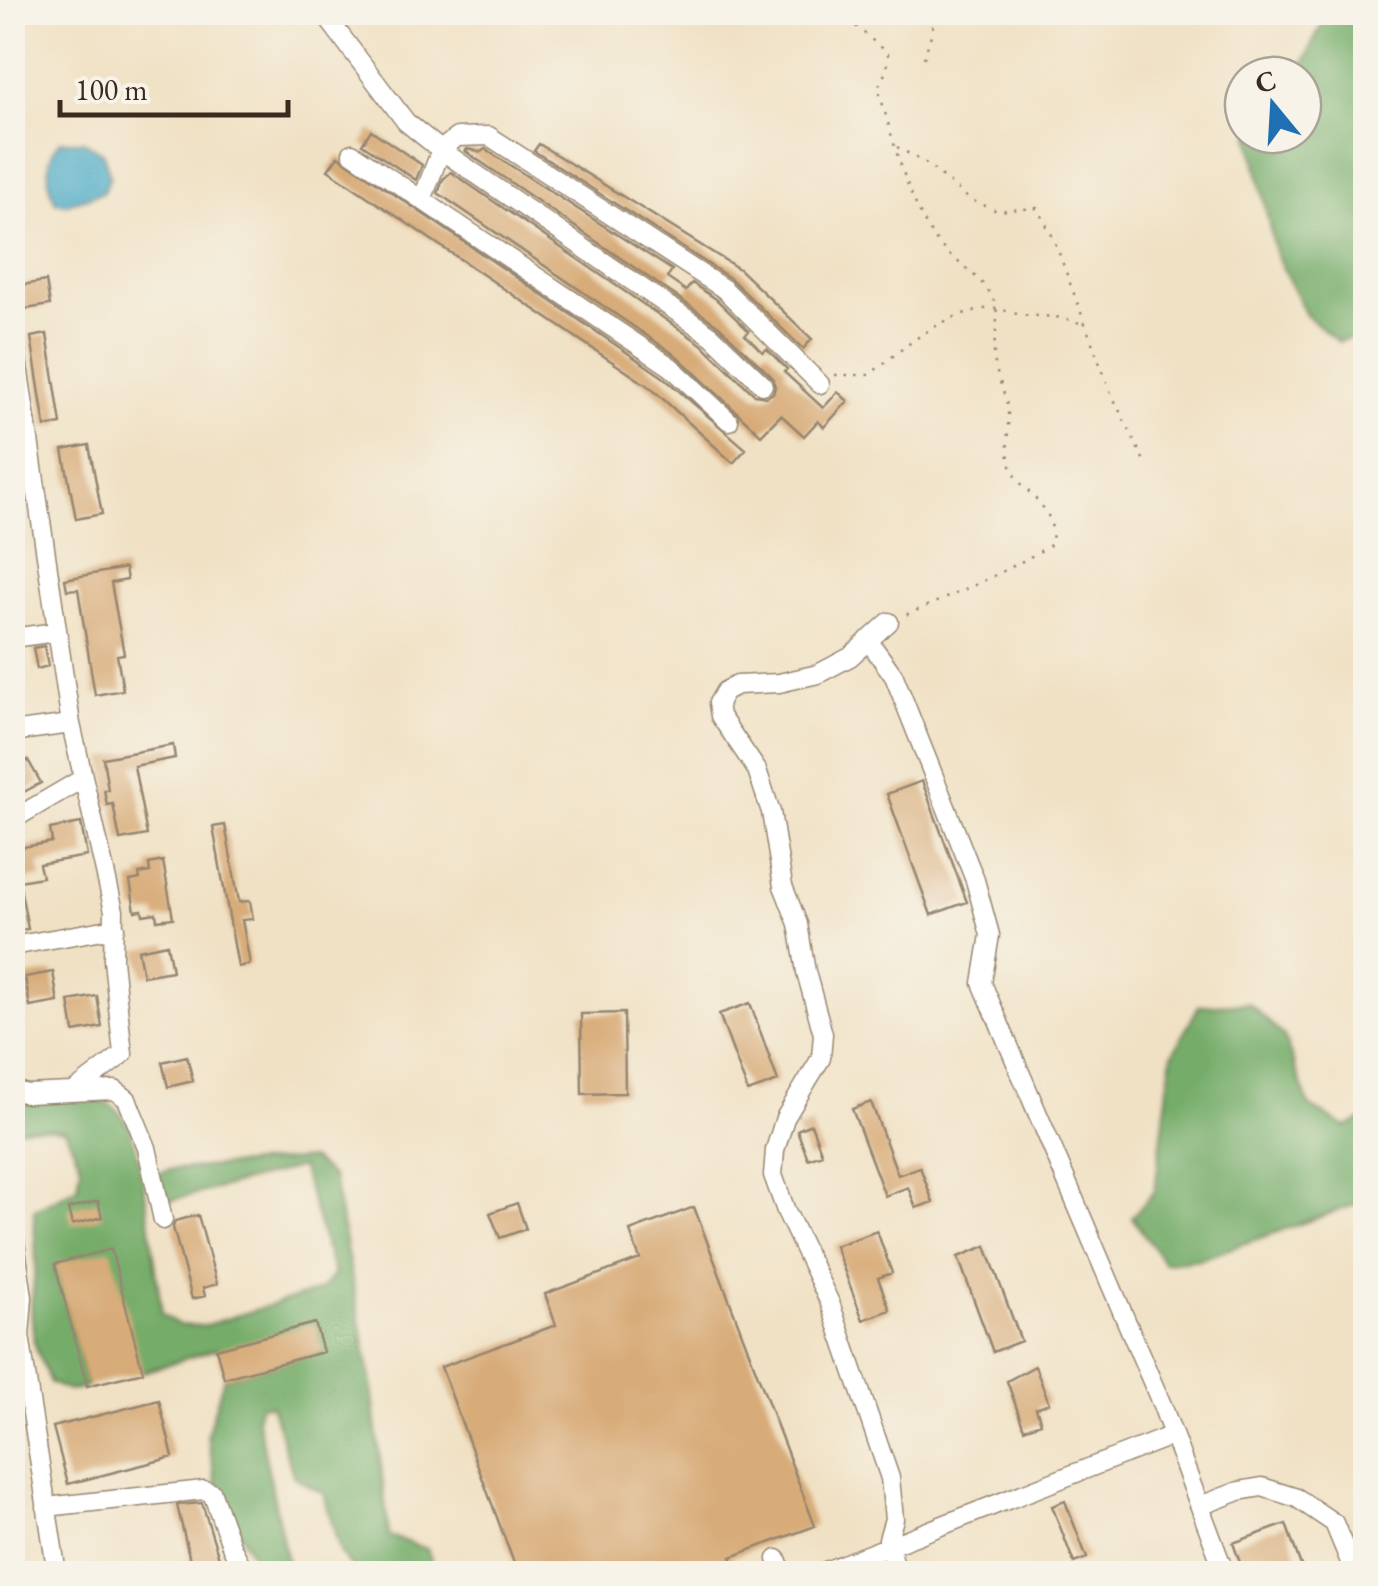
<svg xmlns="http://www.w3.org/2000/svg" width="1378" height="1586" font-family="'EB Garamond',serif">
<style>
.forest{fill:#74ac69;stroke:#586b44;stroke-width:2.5}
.water{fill:#44a7c4;stroke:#406871;stroke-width:2.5}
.building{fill:#d8ac79}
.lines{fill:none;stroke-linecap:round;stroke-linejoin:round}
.minor-casing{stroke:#968671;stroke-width:21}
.path{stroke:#968671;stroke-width:2.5;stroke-dasharray:2.5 8;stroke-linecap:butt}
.minor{stroke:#fff;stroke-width:18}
</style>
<rect width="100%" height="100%" fill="#f7f3e8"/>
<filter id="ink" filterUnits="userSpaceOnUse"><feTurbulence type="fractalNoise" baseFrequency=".01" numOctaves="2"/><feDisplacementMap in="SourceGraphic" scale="20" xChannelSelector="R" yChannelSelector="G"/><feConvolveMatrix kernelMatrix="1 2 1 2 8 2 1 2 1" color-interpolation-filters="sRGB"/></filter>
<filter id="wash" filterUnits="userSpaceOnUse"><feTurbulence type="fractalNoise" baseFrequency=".0048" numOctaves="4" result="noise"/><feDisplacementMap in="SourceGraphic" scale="40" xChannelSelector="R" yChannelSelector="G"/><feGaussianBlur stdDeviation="2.25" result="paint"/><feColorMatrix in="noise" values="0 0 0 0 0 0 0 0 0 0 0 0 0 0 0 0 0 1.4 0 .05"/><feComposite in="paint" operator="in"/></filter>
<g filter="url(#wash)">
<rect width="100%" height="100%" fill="#f0e1c4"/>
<path class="forest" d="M1327,13h39l-1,321 -27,8 -32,-27 -31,-63 -25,-117h53v-60h-5z
M1249,1003l35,34 25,69 37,21 19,-8v82l-165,58 -36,4 -32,-46 23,-26 17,-136 27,-49z
M81,1095c20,4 33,8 45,26 17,25 30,156 36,193l17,11 24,1 118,-36 13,-16 -33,-107 -133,34 -10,-27 8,-4 145,-11 22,19 38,202 18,156 38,13 9,24h-80l-16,-21 -16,-58 -30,-17 -23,-72 -11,1 -3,11 32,154 -23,2 -10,-9 -38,-73 -11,-56 17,-57 98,-26 -106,-3 -73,23 -87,-108 31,122 -18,5 -19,-8 -16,-41 -3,-35 5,-43 -2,-54 44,-23 3,-22 -16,-35 -33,-3 -19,3v-31z"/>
<path class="water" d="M60,141h23l20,12 7,24 -7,15 -37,12 -10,-2c-11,-18 -10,-46 4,-61z"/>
<g id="blocks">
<path class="building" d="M371,130l51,35 -6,15 -54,-36z
M539,144l200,125 73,70 -9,10 -72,-70 -197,-128z
M467,149l14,3 4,-3 187,121 -5,8 19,13 6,-8 24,16 33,32 -4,4 18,17 4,-3 20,20 -3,3 39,36 15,-16 10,9 -24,26 -6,-6 -14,15 -23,-21 -20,20 -83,-78 -240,-164 5,-14 8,-7 253,174 51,49 11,2 7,-4 2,-6 -3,-10 -53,-51 -254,-175z
M338,156l325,221 83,72 -13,14 -82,-75 -323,-218z
M46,281l4,24 -24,4 -4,-24z
M47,334l14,90 -16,3 -14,-90z
M89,445l13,69 -26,5 -13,-69z
M125,568l2,12 -16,3 13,71 -7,1 6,35 -28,5 -17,-106 -11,1 -2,-11z
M44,646l4,20 -11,3 -4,-21z
M173,745l2,13 -41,8 13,69 -27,5 -7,-36 -6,1 -3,-15h4l-5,-32z
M28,760l13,23 -29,15v-30z
M922,781l45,121 -36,13 -44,-121z
M81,823l6,33 -48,8 3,13 -23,4 9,48 -16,2v-82l40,-7 -2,-13z
M225,825l14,77 11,-1 3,18 -11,1 8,44 -12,3 -25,-140z
M163,861l10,57 -16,2 -1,-7 -13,2 -1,-5 -7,1 -5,-30 10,-2 -1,-5 11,-2 -1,-8z
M167,944l5,27 -29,5 -5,-26z
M53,972l5,30 -28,5 -5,-30z
M97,996l5,31 -28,5 -5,-31z
M750,1003l28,78 -30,11 -29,-78z
M624,1013l1,80 -43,1 -1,-80z
M187,1056l6,25 -25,6 -6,-25z
M871,1102l27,73 22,-8 13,35 -17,6 -8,-21 -23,9 -33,-87z
M811,1124l11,30 -14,5 -11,-29z
M98,1201l4,16 -30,8 -4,-16z
M517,1203l9,26 -26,9 -10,-25z
M694,1207l121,319 -84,31 6,17h-219l-77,-207 115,-42 -11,-31 95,-35 -10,-28z
M198,1215l19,69 -14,4 2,8 -13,3 -19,-72 2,-6z
M877,1231l15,42 -14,5 12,32 -27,10 -28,-74z
M986,1246l35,95 -28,11 -35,-95z
M111,1249l32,123 -56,14 -32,-122z
M315,1323l8,29 -99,26 -8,-29z
M1035,1366l14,37 -13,5 5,15 -17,6 -17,-48z
M159,1400l14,57 -105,27 -15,-57z
M1065,1501l22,57 -13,5 -22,-57z
M202,1503l22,71h-72v-5l38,-9 -13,-55z
M1286,1524l18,50h-60l-11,-31z"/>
</g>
</g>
<g filter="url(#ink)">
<use href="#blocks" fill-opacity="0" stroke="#968671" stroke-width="2.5"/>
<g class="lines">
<defs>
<path id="minor" d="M323,12l83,110 35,28 271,186 51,49
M352,153l319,214 58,54
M422,200l19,-50 16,-13 32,-1 235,153 96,95
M12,325l59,399 43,187 -1,49 10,94 -47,36
M889,622l-39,35 -32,17 -39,9 -42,2 -12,6 -7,12 2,13 37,54 14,42 12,74 15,38 8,48 17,62 -2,24 -36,60 -10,32 -2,25 13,36 44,92 60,175 4,41 -6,20 9,35
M12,638l44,-6
M868,640l26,36 81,204 15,55 -8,48 180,422 63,169
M12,732l59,-8
M12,820l70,-41
M12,946l103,-18
M12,1090l15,4 88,-4 12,9 20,49 16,72
M12,1221l11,76 -3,39 37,238
M1200,1506l39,-15 23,-4 35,11 37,25 21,51
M46,1507l158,-17 8,3 20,55 14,26
M777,1559l6,15
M818,1574l355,-139"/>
</defs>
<use href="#minor" class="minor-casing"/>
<path class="path" d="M840,12l48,42 -1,15 -9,19c15,50 27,107 57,151 17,24 53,38 61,68 3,15 -2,31 -2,46 0,21 12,39 14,59 1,18 -3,36 3,54 11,31 46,36 41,78 -47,29 -98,51 -149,72
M924,58l9,-30 -3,-16
M897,147l30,17 42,35 28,12 40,-3 16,29 57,154 35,72
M835,375h34c38,-29 71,-62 123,-67 10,0 20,6 31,7 22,2 41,0 61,10"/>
<use href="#minor" class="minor"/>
</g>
</g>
<rect width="1378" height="1586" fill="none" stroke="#f7f3e8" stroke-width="50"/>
<g transform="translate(1273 105) rotate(342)"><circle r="48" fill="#f7f3e8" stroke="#aca397" stroke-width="2.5"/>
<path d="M0-8L18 38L0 25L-18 38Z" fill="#1f6fb2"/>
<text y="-15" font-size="28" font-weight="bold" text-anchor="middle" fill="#3b2a1e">С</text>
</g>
<path d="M60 100v15h228v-15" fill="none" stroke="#3b2a1e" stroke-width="5"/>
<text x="75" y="100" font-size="30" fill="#3b2a1e" stroke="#f7f3e8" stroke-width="8" paint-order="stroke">100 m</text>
</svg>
